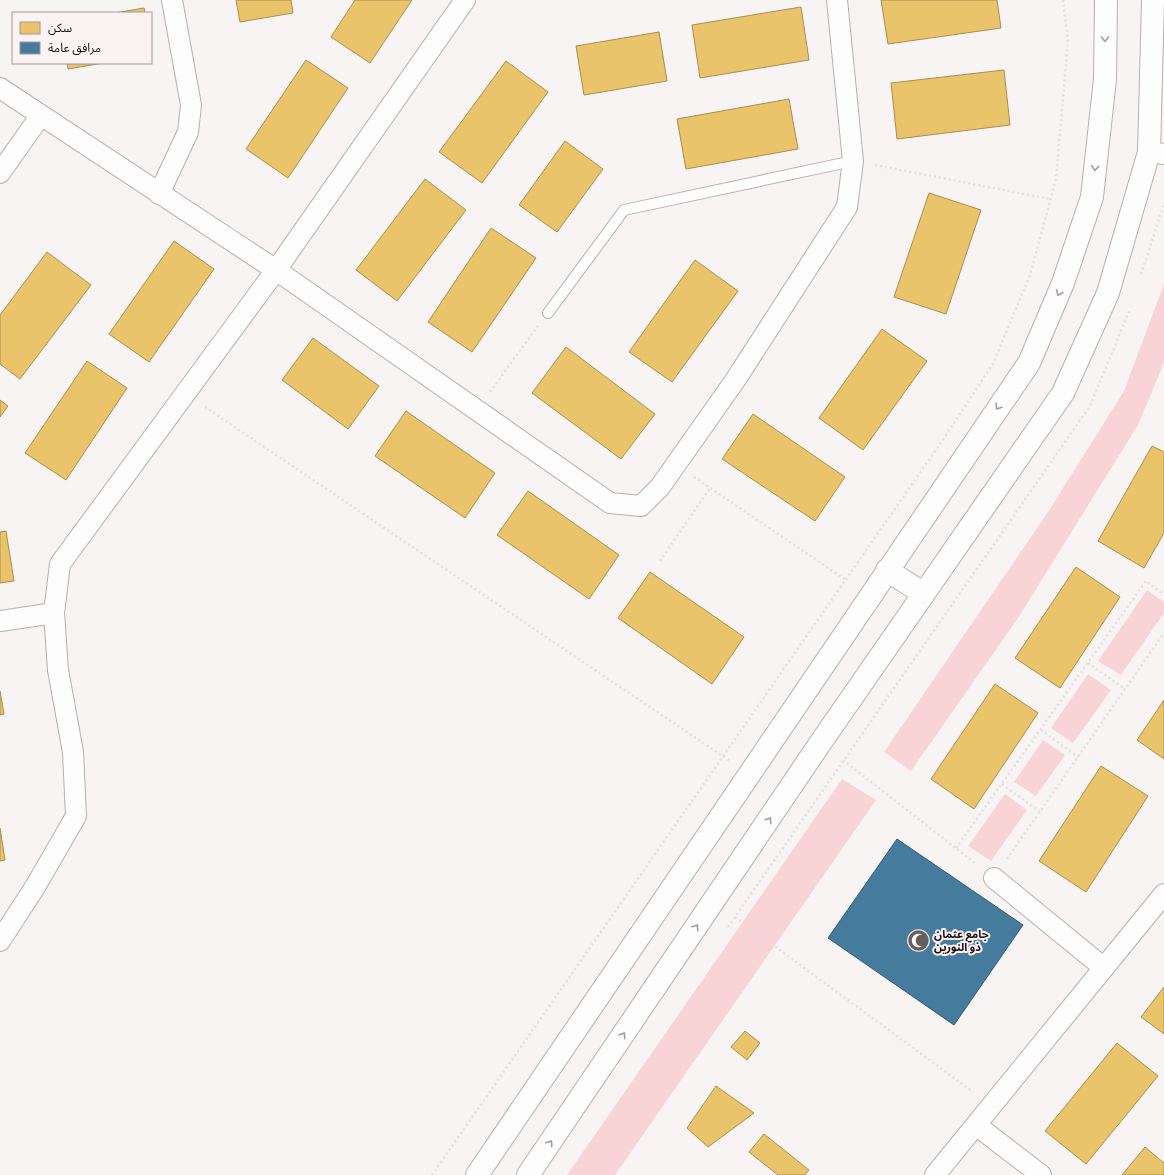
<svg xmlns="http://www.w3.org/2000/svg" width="1164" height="1175" font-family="Signika,'Noto Sans Arabic',sans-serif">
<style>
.green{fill:#f9d4d7}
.homes{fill:#e9c46a;stroke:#ab8d4f}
.public{fill:#457b9d;stroke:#385a72}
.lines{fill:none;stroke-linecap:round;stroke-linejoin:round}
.lane-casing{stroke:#b7aeaf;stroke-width:12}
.street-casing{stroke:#b7aeaf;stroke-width:22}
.secondary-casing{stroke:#b7aeaf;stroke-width:24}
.path{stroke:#e2e0e0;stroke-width:2.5;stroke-dasharray:2 3;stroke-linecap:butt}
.lane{stroke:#fefdfd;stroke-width:10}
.street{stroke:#fefdfd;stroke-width:20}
.secondary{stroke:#fefdfd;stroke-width:22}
.oneway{stroke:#a39d9e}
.labels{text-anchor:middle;stroke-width:4;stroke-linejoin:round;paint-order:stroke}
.poi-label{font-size:11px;font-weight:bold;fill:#1b0e0f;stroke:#fbf2f3;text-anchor:start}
</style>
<rect width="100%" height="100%" fill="#f9f4f4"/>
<path class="green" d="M1164,284v79l-26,62 -120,193 -107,153 -27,-19 164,-240 76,-121z
M1147,590l17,12v11l-43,62 -23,-14z
M1088,674l23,16 -38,53 -22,-15z
M1043,740l22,15 -29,41 -22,-14z
M842,779l34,21 -261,375h-48z
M1005,794l22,16 -36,51 -23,-15z"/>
<path class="homes" d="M236,0h55l2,13 -53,9z
M355,0h57l-42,63 -39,-26z
M881,0h116l4,28 -113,16z
M801,7l8,53 -109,18 -8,-53z
M144,8l1,5h-30z
M659,32l8,49 -83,14 -8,-49z
M306,60l42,28 -60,90 -42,-29z
M506,61l42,31 -66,91 -43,-31z
M67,63h36l-35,6z
M1004,70l6,55 -113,14 -6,-56z
M789,99l9,50 -112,20 -9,-50z
M565,141l38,28 -46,63 -38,-27z
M425,179l41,31 -69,91 -41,-31z
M929,193l52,17 -35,104 -52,-17z
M491,228l45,30 -64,94 -44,-30z
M174,241l40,28 -65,93 -40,-28z
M47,252l44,33 -71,94 -20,-15v-49z
M695,260l43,31 -66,91 -43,-30z
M882,329l45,32 -64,89 -44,-32z
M313,338l66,48 -31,43 -66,-49z
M566,347l89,67 -34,45 -89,-66z
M87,361l40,27 -61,92 -41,-27z
M0,400l8,6 -8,11z
M406,411l89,62 -30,45 -90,-62z
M753,414l92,63 -30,44 -93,-62z
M1152,446l12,6v81l-20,35 -46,-27z
M528,491l91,64 -30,44 -92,-64z
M6,531l8,50 -14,2v-51z
M1076,567l44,30 -60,91 -45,-30z
M650,572l94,65 -32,47 -94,-66z
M995,684l43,29 -64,96 -43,-30z
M0,691l4,23 -4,1z
M1164,700v59l-27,-19z
M1101,766l47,30 -62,96 -47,-31z
M0,828l5,32 -5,1z
M1164,987v47l-23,-17z
M745,1031l15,12 -13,17 -16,-13z
M1117,1043l41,33 -72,88 -41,-33z
M716,1086l38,27 -46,34 -21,-19z
M764,1134l45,36 -4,5h-27l-29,-23z
M1145,1147l19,16v12h-42z"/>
<path class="public" d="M897,839l126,86 -69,100 -126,-87z"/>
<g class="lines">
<defs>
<path id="lane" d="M548,313l76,-103 229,-49"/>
<path id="street" d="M0,88l276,182 334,233 31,3 19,-19 76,-108 111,-172 6,-46 -16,-161
M1149,152l15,2
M0,173l41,-58
M159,194l29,-62 3,-27 -19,-105
M0,621l54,-8
M994,878l110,90
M0,941l35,-54 41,-71 -3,-64 -15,-82 -4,-57 6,-49 216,-294 189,-270
M976,1125l65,50
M935,1175l229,-281"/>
<path id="secondary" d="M887,570l37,24
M477,1175l552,-812 34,-80 29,-86 13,-118 1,-79
M528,1175l293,-433 242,-349 45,-100 41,-141 4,-152"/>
</defs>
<use href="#lane" class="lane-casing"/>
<use href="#street" class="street-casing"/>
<use href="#secondary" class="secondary-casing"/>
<path class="path" d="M875,165l175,34
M1141,274l23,-70
M490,392l48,-66
M205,407l525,354
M694,477l152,103
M660,561l50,-73
M1088,663l37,26
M1041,730l37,27
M843,760l133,104
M1002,784l38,28
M956,848l190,-267 18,14
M1007,859l157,-226
M735,917l238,175
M728,927l362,-521 40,-97
M432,1175l508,-731 53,-80 37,-89 26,-96 12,-139 -5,-40"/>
<use href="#lane" class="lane"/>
<use href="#street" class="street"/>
<use href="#secondary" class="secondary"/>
</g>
<defs><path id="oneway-chevron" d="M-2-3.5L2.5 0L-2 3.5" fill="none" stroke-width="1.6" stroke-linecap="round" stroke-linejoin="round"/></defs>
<g class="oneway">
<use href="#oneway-chevron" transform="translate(1105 39) rotate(91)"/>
<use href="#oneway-chevron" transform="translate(1095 168) rotate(96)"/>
<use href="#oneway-chevron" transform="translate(1059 293) rotate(113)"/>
<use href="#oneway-chevron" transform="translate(998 407) rotate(124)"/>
<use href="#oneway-chevron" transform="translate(769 820) rotate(-56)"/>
<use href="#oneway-chevron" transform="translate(696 927) rotate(-56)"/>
<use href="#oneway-chevron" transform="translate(623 1035) rotate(-56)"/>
<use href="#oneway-chevron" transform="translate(550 1143) rotate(-56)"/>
</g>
<defs>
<symbol id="mosque-disc" viewBox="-11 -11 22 22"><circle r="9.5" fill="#695e5f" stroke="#fbf2f3"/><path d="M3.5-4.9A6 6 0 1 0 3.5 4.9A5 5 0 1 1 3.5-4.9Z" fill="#fff"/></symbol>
</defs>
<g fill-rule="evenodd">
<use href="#mosque-disc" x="906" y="928" width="25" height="25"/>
</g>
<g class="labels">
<g class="poi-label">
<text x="934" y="938">جامع عثمان<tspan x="934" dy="13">ذو النورين</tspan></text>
</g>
</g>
<rect x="12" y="12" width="140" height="52" fill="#fbf2f3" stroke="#a19798"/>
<rect x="20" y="22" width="20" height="12" fill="#e9c46a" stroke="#a19798"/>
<text x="48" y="32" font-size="12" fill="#1b0e0f">سكن</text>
<rect x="20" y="42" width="20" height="12" fill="#457b9d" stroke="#a19798"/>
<text x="48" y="52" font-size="12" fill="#1b0e0f">مرافق عامة</text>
</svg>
